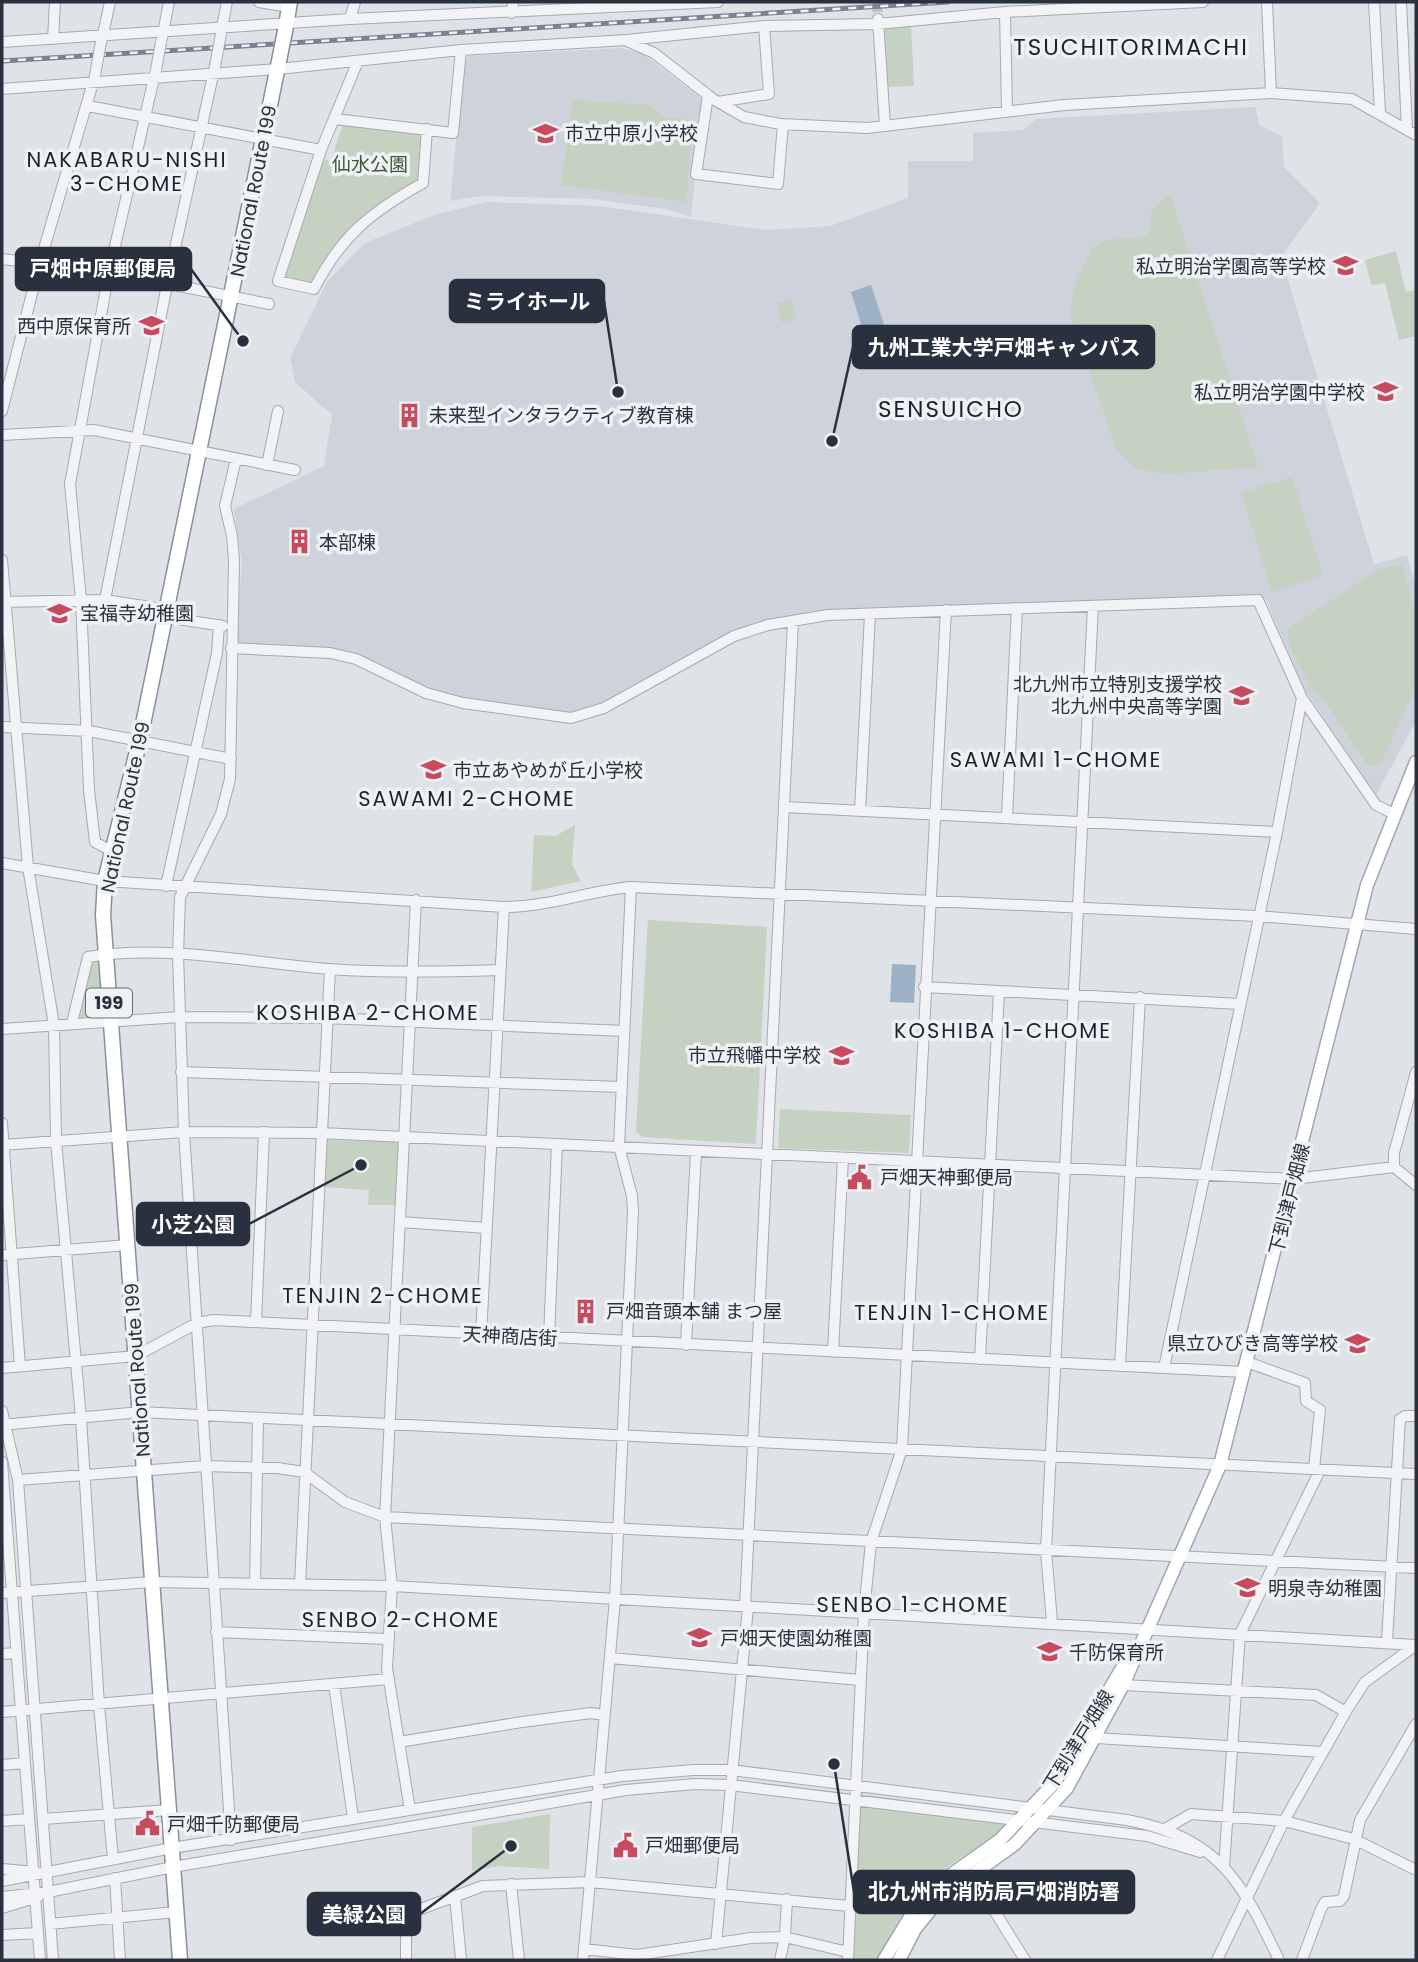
<svg xmlns="http://www.w3.org/2000/svg" width="1418" height="1962" font-family="Poppins,'Noto Sans JP',sans-serif">
<style>
.built{fill:#ced2da}
.green{fill:#c5d1c1}
.water{fill:#9cb1c6}
.lines{fill:none;stroke-linecap:round;stroke-linejoin:round}
.minor-tunnel{stroke:#bbbfc6;stroke-width:10;stroke-dasharray:10 5;stroke-linecap:butt}
.minor-casing{stroke:#a5aab2;stroke-width:12}
.major-casing{stroke:#9fa7b3;stroke-width:15}
.highway-casing{stroke:#87909e;stroke-width:17}
.minor{stroke:#f2f3f6;stroke-width:10}
.major{stroke:#fff;stroke-width:12}
.highway{stroke:#fff;stroke-width:14}
.rail-casing{stroke:#7a8291;stroke-width:5}
.rail{stroke:#eff2f5;stroke-width:2.5;stroke-dasharray:8;stroke-linecap:butt}
.minor-bridge-casing{stroke:#a5aab2;stroke-width:12;stroke-linecap:butt}
.highway-bridge-casing{stroke:#87909e;stroke-width:17;stroke-linecap:butt}
.minor-bridge{stroke:#f2f3f6;stroke-width:10}
.highway-bridge{stroke:#fff;stroke-width:14}
.labels{text-anchor:middle;stroke-width:7;stroke-linejoin:round;paint-order:stroke}
.shield{fill:#eff2f5;stroke:#646b75;stroke-width:2}
.shield-label{font-size:18px;font-weight:bold;fill:#29313e}
.poi-label{font-size:19px;fill:#29313e;stroke:#eff2f5;text-anchor:start}
.park-label{font-size:19px;fill:#3e5937;stroke:#eff2f5}
.street-label{font-size:19px;fill:#29313e;stroke:#eff2f5}
.neighbourhood-label{font-size:21px;letter-spacing:2px;fill:#1b222f;stroke:#eff2f5}
.quarter-label{font-size:23px;letter-spacing:2px;fill:#1b222f;stroke:#eff2f5}
.leader{fill:none;stroke:#29313e;stroke-width:2.5}
.callout-dot{fill:#29313e;stroke:#eff2f5;stroke-width:2.5}
.callout{fill:#29313e;stroke:#29313e;stroke-width:2.5}
.callout-label{font-size:21px;text-anchor:middle;font-weight:bold;fill:#fff}
</style>
<rect width="100%" height="100%" fill="#dfe3e8"/>
<path class="built" d="M621,48l22,6 60,46 -12,117 -25,-8 -73,-10 -112,-3 -31,5 14,-138 5,-7z
M1255,107l4,18 23,11 2,31 36,36 -39,54 93,307 33,-9 9,32v134l-40,74 -71,-105 -39,-90 -15,-5 -440,16 -69,19 -125,66 -45,18 -78,-7 -74,-21 -80,-34 -105,-8 7,-81 -8,-54 90,-43 8,-51 -37,-33 -5,-24 37,-76 38,-39 69,-28 52,-13 113,4 167,24 64,-4 78,-28v-37h65v-28l50,-3 13,-11z"/>
<path class="green" d="M911,24l3,62 -29,1 -4,-61z
M573,100l75,5 18,13 27,2 -7,82 -125,-17z
M343,123l81,12 -4,50c-56,21 -74,57 -106,104l-36,-8 43,-122 10,1z
M1170,194l88,272v1l-92,7 -29,-5 -21,-20 -46,-135 3,-23 18,-42 16,-9 41,-4 4,-27z
M1396,251l10,41 10,-2v46l-17,4 -14,-57 -14,2 -6,-25z
M790,299l6,19 -14,5 -6,-20z
M1292,477l31,98 -51,17 -31,-99z
M1402,565l14,48v75l-37,78h-11l-45,-68 -12,-9 -23,-48v-12l89,-59z
M575,825l-3,39 9,17 -50,11 3,-57 21,1z
M648,920l119,7 -11,217 -114,-7 -6,-6z
M101,959l3,54 -24,5 10,-57z
M780,1109l131,6 -2,38 -131,-5z
M327,1140l72,2 -2,63h-29l1,-15 -46,-3z
M860,1794l158,23c-23,23 -49,35 -75,53 -32,22 -48,57 -66,90h-23l-2,-4z
M550,1814l-1,55 -50,-3 -27,5v-44z"/>
<path class="water" d="M871,285l22,67 -21,7 -21,-67z
M892,964l24,1 -2,38 -24,-1z"/>
<g class="lines">
<path class="minor-tunnel" d="M877,2l1,17"/>
<defs>
<path id="minor" d="M259,2l30,5
M1267,2l4,91
M1374,2l6,110
M1401,2l6,128
M1005,12l2,99
M512,13l1,-11
M350,19l5,-17
M878,19l7,107
M221,32l6,-30
M162,38l7,-36
M53,39l2,-37
M102,39l8,-37
M627,41l27,12 59,46 31,18 36,7 87,4 197,-23 207,-12 81,6 64,36
M2,42l348,-23 368,-17
M2,89l276,-20 183,-19 165,-10 138,-14 114,-2 127,-12 198,-10
M708,96l-12,78 82,10 5,-60
M718,102l51,-8 -5,-68
M88,106l233,44 37,-89
M335,119l118,14 8,-83
M321,150l-43,131 36,8c27,-53 57,-77 109,-106l4,-54
M2,259l107,13 160,32
M2,411l38,-149 55,-186
M2,435l92,-5 201,40
M267,465l11,-54
M2,560l26,307 26,158 2,116 25,277 18,287 14,154
M105,600l62,-315 48,-219
M2,602l103,-2 51,8 9,9 58,9
M231,648l99,5 26,6 70,34 37,10 108,15 33,-10 130,-72 34,-11 60,-10 430,-15 44,98 74,107 18,9
M2,727l87,4 142,28
M784,807l493,25
M860,811l10,-197
M1007,817l10,-209
M113,852l-18,-10 -6,-52 -8,-190 -11,-116 39,-212 46,-198
M2,863l103,18 399,26c44,0 84,-16 127,-20l626,29 159,13
M166,886l51,-233 2,-28
M924,987l316,17
M72,1023l16,-66c78,-13 163,6 241,12 57,4 114,3 171,1
M2,1029l178,-12 147,1 297,13
M181,1072l441,15
M2,1123l18,243
M2,1145l182,-13 137,1 973,46 100,-12 22,18
M1394,1167v-14l22,-81
M400,1222l87,6
M2,1255l126,-10
M256,1322l8,-190
M481,1335l23,-428
M549,1338l8,-194
M686,1345l10,-193
M833,1352l10,-194
M980,1359l19,-368
M1247,1362l58,21 1,18 14,9 -6,59
M1120,1366l20,-369
M2,1368l134,-12 61,-33 17,-3 1030,52
M1164,1368l113,-536 25,-134
M2,1411l16,69 35,480
M2,1425l138,-13 1276,62
M2,1462l38,498
M18,1480l187,-14 72,2 27,4 41,30 40,15 1031,51
M255,1583l3,-165
M300,1584l30,-615
M2,1593l150,-11 240,4 1024,59
M745,1607l48,-986
M1052,1622l-6,-71 47,-945
M216,1632l171,7
M1387,1641l13,-222 5,-3h11
M2,1654l15,-1
M610,1658l250,22
M334,1684l19,134
M1123,1685l193,10 30,17
M2,1712l387,-33
M1096,1738l227,14
M399,1742l123,-20 69,-9 13,2
M2,1765l23,-2
M410,1810l-23,-142 5,-82 -7,-69 31,-617
M43,1819l126,-9
M2,1821l27,-2
M1165,1829l26,-15 93,7 70,18 62,31
M231,1840l-47,-708 -6,-177 2,-58 41,-83 9,-35 4,-219 -2,-24 -7,-30 11,-47
M1224,1867l16,-233 80,-164
M2,1869l34,3
M972,1875l53,85
M115,1878l5,82
M2,1881l170,-33 450,-72 71,-6h38l396,50c93,18 114,61 152,140
M511,1884l8,76
M455,1896l6,64
M2,1897l46,-5 125,-25 453,-77 69,-6 35,1 417,51 53,16
M2,1908l36,-11
M50,1924l126,-12
M2,1935l36,-2
M716,1944l32,-337
M584,1949l53,6 114,-17 34,-1 63,15
M406,1960v-39l4,-8 73,-27 107,-4 259,24
M583,1960l32,-361 18,-387 -1,-16 -13,-50 12,-259
M780,1960l5,-23 2,-38
M848,1960l16,-348 7,-70 31,-93 44,-839
M1217,1960l67,-139 64,-113 17,-26 51,-37
M1302,1960l19,-51 4,-7 15,-1 4,-5 16,-76 56,-96"/>
<path id="major" d="M884,1960l34,-56 30,-27 52,-37 55,-58 70,-119
M899,1960l16,-31 25,-31 75,-54 52,-56 56,-103 97,-220 147,-580 49,-123"/>
<path id="highway" d="M285,31l5,-29
M180,1960l-77,-1045 2,-34 35,-142 139,-678"/>
</defs>
<use href="#minor" class="minor-casing"/>
<use href="#major" class="major-casing"/>
<use href="#highway" class="highway-casing"/>
<use href="#minor" class="minor"/>
<use href="#major" class="major"/>
<use href="#highway" class="highway"/>
<defs>
<path id="rail" d="M2,61l946,-59"/>
</defs>
<use href="#rail" class="rail-casing"/>
<use href="#rail" class="rail"/>
<defs>
<path id="minor-bridge" d="M215,66l6,-32
M156,70l5,-28
M95,75l6,-33"/>
<path id="highway-bridge" d="M279,61l6,-30"/>
</defs>
<use href="#minor-bridge" class="minor-bridge-casing"/>
<use href="#highway-bridge" class="highway-bridge-casing"/>
<use href="#minor-bridge" class="minor-bridge"/>
<use href="#highway-bridge" class="highway-bridge"/>
</g>
<defs>
<symbol id="school-bare" viewBox="-9 -9 18 18"><path d="M0-5L7-2L0 1L-7-2ZM-4 1L0 2.5L4 1V4Q0 6-4 4Z" fill="#c84a5e" stroke="#eff2f5" stroke-width="2.5" paint-order="stroke"/></symbol>
<symbol id="building-bare" viewBox="-9 -9 18 18"><path d="M-4-6H4V6H1V3H-1V6H-4ZM-2.5-4.3h1.7v1.8h-1.7ZM.8-4.3h1.7v1.8H.8ZM-2.5-1h1.7V.8h-1.7ZM.8-1h1.7V.8H.8Z" fill="#c84a5e" stroke="#eff2f5" stroke-width="2.5" paint-order="stroke"/></symbol>
<symbol id="civic-bare" viewBox="-9 -9 18 18"><path d="M-.6-6.5H3V-4.5H.6V-3L4-1V1h2V6H-6V1h2V-1L-.6-3ZM-1.2 2.5V6h2.4V2.5Z" fill="#c84a5e" stroke="#eff2f5" stroke-width="2.5" paint-order="stroke"/></symbol>
</defs>
<g fill-rule="evenodd">
<use href="#school-bare" x="528" y="116" width="35" height="35"/>
<use href="#school-bare" x="1328" y="248" width="35" height="35"/>
<use href="#school-bare" x="134" y="308" width="35" height="35"/>
<use href="#school-bare" x="1368" y="374" width="35" height="35"/>
<use href="#building-bare" x="392" y="398" width="35" height="35"/>
<use href="#building-bare" x="282" y="524" width="35" height="35"/>
<use href="#school-bare" x="42" y="596" width="35" height="35"/>
<use href="#school-bare" x="1224" y="678" width="35" height="35"/>
<use href="#school-bare" x="416" y="752" width="35" height="35"/>
<use href="#school-bare" x="824" y="1038" width="35" height="35"/>
<use href="#civic-bare" x="842" y="1160" width="35" height="35"/>
<use href="#building-bare" x="568" y="1294" width="35" height="35"/>
<use href="#school-bare" x="1340" y="1326" width="35" height="35"/>
<use href="#school-bare" x="1230" y="1570" width="35" height="35"/>
<use href="#school-bare" x="682" y="1620" width="35" height="35"/>
<use href="#school-bare" x="1032" y="1634" width="35" height="35"/>
<use href="#civic-bare" x="130" y="1806" width="35" height="35"/>
<use href="#civic-bare" x="608" y="1828" width="35" height="35"/>
</g>
<g class="labels">
<rect class="shield" x="86" y="988.5" width="46" height="29" rx="5"/>
<g class="shield-label">
<text x="109" y="1009">199</text>
</g>
<g class="poi-label">
<text x="565" y="140">市立中原小学校</text>
<text x="1326" y="273" text-anchor="end">私立明治学園高等学校</text>
<text x="131" y="333" text-anchor="end">西中原保育所</text>
<text x="1365" y="399" text-anchor="end">私立明治学園中学校</text>
<text x="429" y="422">未来型インタラクティブ教育棟</text>
<text x="319" y="549">本部棟</text>
<text x="80" y="620">宝福寺幼稚園</text>
<text x="1222" y="691" text-anchor="end">北九州市立特別支援学校<tspan x="1222" dy="22">北九州中央高等学園</tspan></text>
<text x="453" y="777">市立あやめが丘小学校</text>
<text x="821" y="1062" text-anchor="end">市立飛幡中学校</text>
<text x="880" y="1184">戸畑天神郵便局</text>
<text x="606" y="1318">戸畑音頭本舗 まつ屋</text>
<text x="1338" y="1350" text-anchor="end">県立ひびき高等学校</text>
<text x="1268" y="1595">明泉寺幼稚園</text>
<text x="720" y="1645">戸畑天使園幼稚園</text>
<text x="1069" y="1659">千防保育所</text>
<text x="167" y="1831">戸畑千防郵便局</text>
<text x="645" y="1852">戸畑郵便局</text>
</g>
<g class="park-label">
<text x="370" y="171">仙水公園</text>
</g>
<g class="street-label">
<text transform="translate(253 191) rotate(-79)" y="7">National Route 199</text>
<text transform="translate(125 807) rotate(-78)" y="7">National Route 199</text>
<text transform="translate(1289 1199) rotate(-76)" y="7">下到津戸畑線</text>
<text transform="translate(510 1336) rotate(3)" y="7">天神商店街</text>
<text transform="translate(137 1370) rotate(-94)" y="7">National Route 199</text>
<text transform="translate(1078 1740) rotate(-58)" y="7">下到津戸畑線</text>
</g>
<g class="neighbourhood-label">
<text x="127" y="167">NAKABARU-NISHI<tspan x="127" dy="24">3-CHOME</tspan></text>
<text x="1056" y="767">SAWAMI 1-CHOME</text>
<text x="467" y="806">SAWAMI 2-CHOME</text>
<text x="368" y="1020">KOSHIBA 2-CHOME</text>
<text x="1003" y="1038">KOSHIBA 1-CHOME</text>
<text x="383" y="1303">TENJIN 2-CHOME</text>
<text x="952" y="1320">TENJIN 1-CHOME</text>
<text x="913" y="1612">SENBO 1-CHOME</text>
<text x="401" y="1627">SENBO 2-CHOME</text>
</g>
<g class="quarter-label">
<text x="1131" y="55">TSUCHITORIMACHI</text>
<text x="951" y="417">SENSUICHO</text>
</g>
</g>
<path class="leader" d="M243 341L191 269M618 392L604 301M832 441L853 347M361 1165L249 1224M834 1764L854 1892M511 1846L420 1914"/>
<g class="callout-dot">
<circle cx="243" cy="341" r="7"/>
<circle cx="618" cy="392" r="7"/>
<circle cx="832" cy="441" r="7"/>
<circle cx="361" cy="1165" r="7"/>
<circle cx="834" cy="1764" r="7"/>
<circle cx="511" cy="1846" r="7"/>
</g>
<g class="callout">
<rect x="16" y="248" width="175" height="42" rx="7"/>
<rect x="450" y="280" width="154" height="42" rx="7"/>
<rect x="853" y="326" width="301" height="42" rx="7"/>
<rect x="137" y="1203" width="112" height="42" rx="7"/>
<rect x="854" y="1871" width="280" height="42" rx="7"/>
<rect x="308" y="1893" width="112" height="42" rx="7"/>
</g>
<g class="callout-label">
<text x="103" y="276">戸畑中原郵便局</text>
<text x="527" y="309">ミライホール</text>
<text x="1004" y="355">九州工業大学戸畑キャンパス</text>
<text x="193" y="1232">小芝公園</text>
<text x="994" y="1899">北九州市消防局戸畑消防署</text>
<text x="364" y="1922">美緑公園</text>
</g>
<rect width="1418" height="1962" fill="none" stroke="#29313e" stroke-width="7"/>
</svg>
